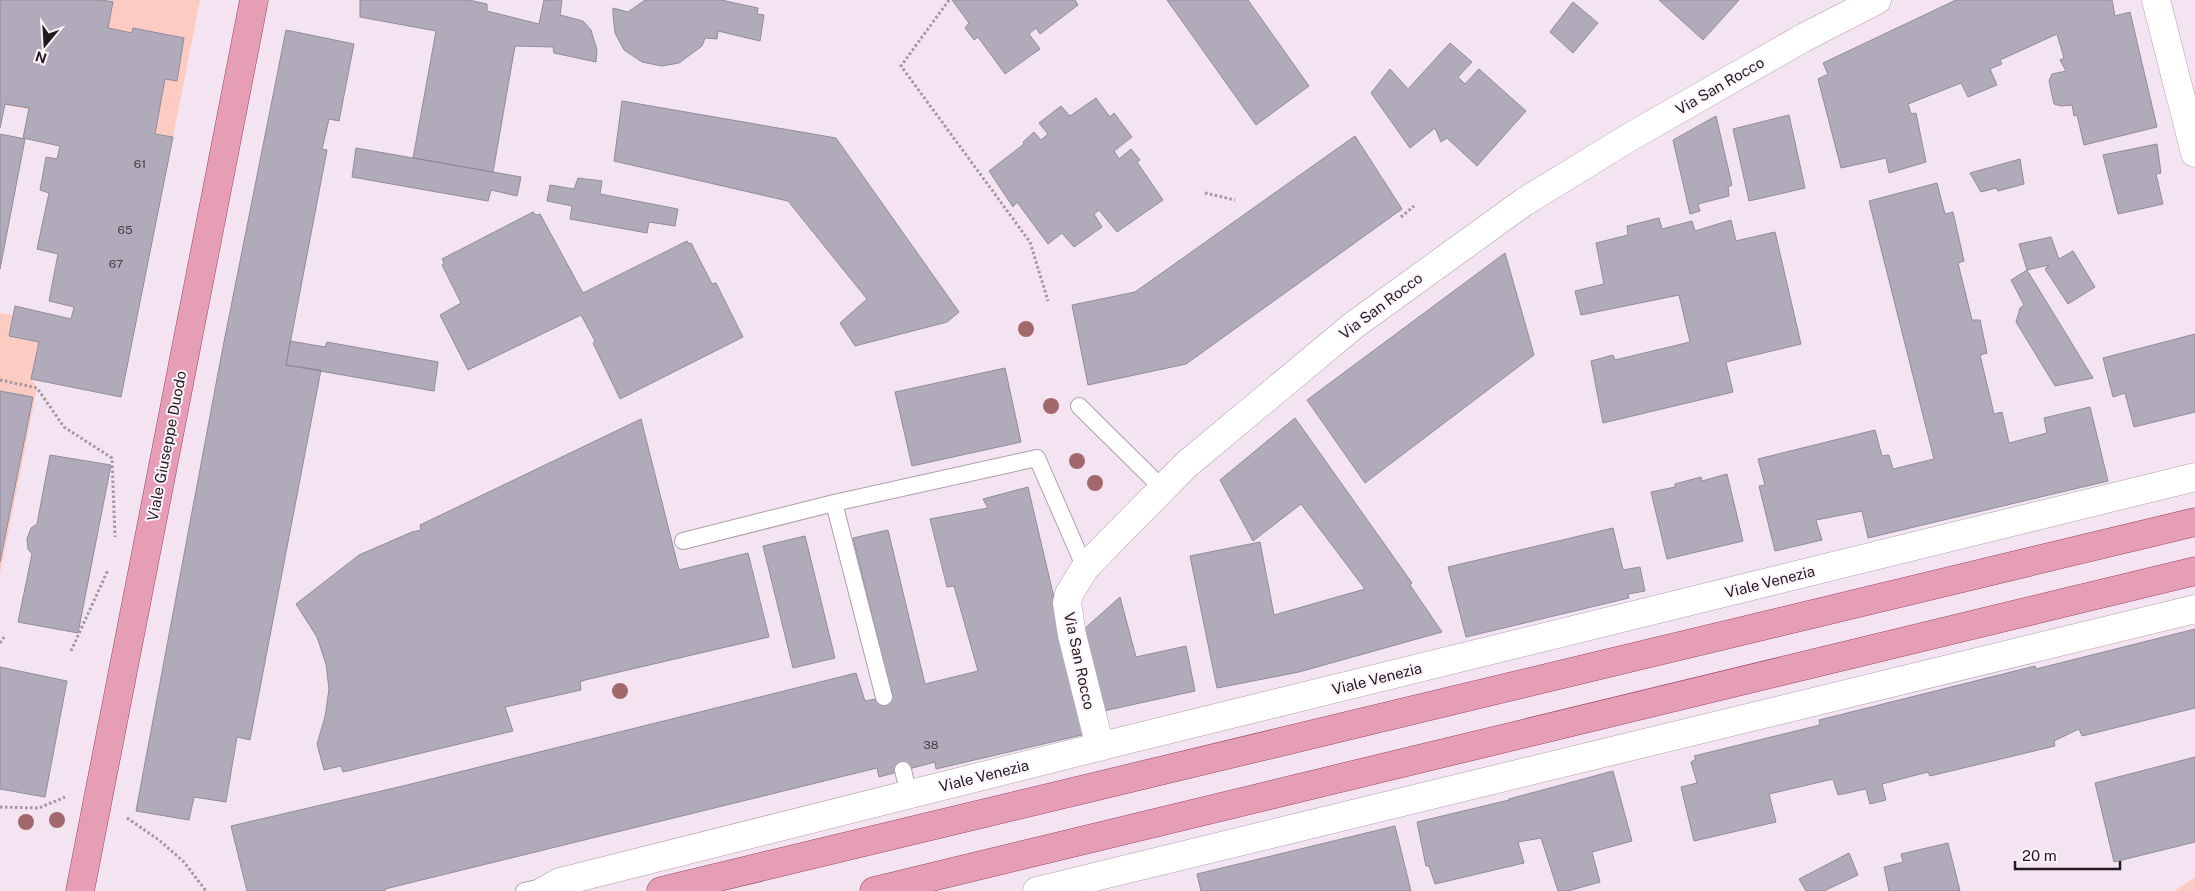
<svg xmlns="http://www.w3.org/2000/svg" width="2195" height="891" font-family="'Public Sans',sans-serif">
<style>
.green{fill:#fcccc3}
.building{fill:#b0aabb;stroke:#918b9b}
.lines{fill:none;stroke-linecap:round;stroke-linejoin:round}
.lane-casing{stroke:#ae9fac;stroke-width:18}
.street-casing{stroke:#ae9fac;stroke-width:29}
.primary-casing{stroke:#974562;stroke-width:29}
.path{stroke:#a396a0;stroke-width:3;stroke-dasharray:2.5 2.5;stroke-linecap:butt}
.lane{stroke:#fff;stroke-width:16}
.street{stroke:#fff;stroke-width:28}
.primary{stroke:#e69db6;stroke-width:28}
.tree{fill:#a1696c}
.labels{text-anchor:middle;stroke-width:4;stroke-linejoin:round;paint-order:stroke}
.number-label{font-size:12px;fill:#453f47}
.street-label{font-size:15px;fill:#211b20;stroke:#fdf3fb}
</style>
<rect width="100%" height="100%" fill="#f4e4f1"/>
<path class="green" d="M0,0h200l-27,137 -173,-33z
M0,313l13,2 -4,21 30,6 -8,37 6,9 -37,186z
M2195,877v14h-21z"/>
<path class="building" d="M0,0h101l12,2 -5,26 24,5 1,-5 51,10 -7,43 -12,-2 -10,55 18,3 -52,260 -90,-18 8,-37 -30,-6 6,-30 56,13 3,-12 -25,-6 9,-47 -21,-5 12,-56 -9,-3 6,-33 11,2 3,-13 -37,-8 6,-30 -24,-4 -5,24z
M360,0h109l18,4v7l52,13 5,-24h18l-2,15 23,6 8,9 6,20 -1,12 -42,-9 -1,-6 -38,-1 -22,126 -80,-14 23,-127 -76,-14z
M645,0h76l37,8 -1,6 7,1 -4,26 -42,-10 -1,8 -12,-1 -3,8 -23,17 -17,3 -20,-4 -18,-12 -9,-17 -2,-18v-7l15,4z
M952,0h123l3,5 -38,29 -4,-6 -7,6 11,15 -35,25 -27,-37 -4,3 -9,-12 4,-5z
M1167,0h81l61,86 -53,39z
M1659,0h80l-36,40z
M1956,0h156l3,16 15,-4 27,115 -73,18 -7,-30 -3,1 -2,-11 -11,1 -7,-2 -5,-23 3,-7 14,-3 -6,-11 4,-2 -7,-24 -57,26 2,4 -12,5 7,16 -29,12 -7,-14 -53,21 3,10 5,-1 10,49 -37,11 -3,-15 -45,10 -23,-89 10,-5 -5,-11z
M1573,2l25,21 -25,30 -23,-21z
M286,30l68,14 -15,77 -10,-2 -6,26 -1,4 5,1 -41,215 35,5 -71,370 -13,-3 -11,65 -32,-5 -5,23 -53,-9 86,-459z
M1450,43l22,19 -14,15 7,7 14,-15 47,42 -49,55 -30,-28 -6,4 -6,-14 -25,20 -39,-55 19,-24 18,20z
M1096,98l14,19 4,-4 18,24 -18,14 5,8 12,-10 9,11 -3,2 26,38 -46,32 -18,-22 -5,4 8,13 -28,20 -12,-14 -14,11 -31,-42 -4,5 -24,-36 35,-27 -1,-2 11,-10 7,8 7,-6 -9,-11 22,-17 9,10z
M622,101l214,37 123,174 -12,10 -92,24 -15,-23 27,-24 -79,-98 -174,-40z
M1789,115l16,73 -56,13 -16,-72z
M1716,116l16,69 -4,2 1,9 -31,8 2,7 -10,3 -17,-74z
M0,134l25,5 -25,130z
M1355,136l47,73 -216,155 -98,21 -16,-80 63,-13z
M2157,144l4,29 -5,1 7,30 -45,10 -15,-59z
M356,148l165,29 -4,19 -26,-6 -3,11 -136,-24z
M2020,159l4,25 -26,7 -2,-3 -15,4 -11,-19z
M578,178l24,3 -2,13 78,15 -3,17 -26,-4 -2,11 -77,-14 2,-13 -25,-5 3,-16 24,4z
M1937,183l8,31 8,-2 11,49 -6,2 14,57h8l7,33 -7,2 14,59 8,-2 7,31 38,-10 -3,-15 46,-11 18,74 -240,57 -6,-27 -46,9 6,20 -47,11 -16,-65 6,-1 -7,-26 117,-29 7,26 7,-1 4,14 41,-10 -65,-258z
M533,212l3,3 4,-1 43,79 104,-52 2,3 2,-1 21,41 4,-1 27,54 -123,62 -27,-56 2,-2 -14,-26 -113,55 -28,-55 21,-12 -19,-38 2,-2 -2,-4z
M1659,218l3,11 30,-8 3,10 36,-11 5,21 39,-9 26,112 -75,18 7,30 -130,31 -12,-62 22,-6 2,5 75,-18 -11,-47 -98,20 -6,-24 29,-7 -8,-41 32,-8 -1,-9z
M2051,237l8,22 14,-8 22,36 -27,17 -23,-35 4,-4 -22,5 -8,-26z
M1505,253l29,102 -169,128 -58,-83z
M2027,270l66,108 -38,8 -39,-64 4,-14 4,-3 -13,-25z
M2195,334v78l-61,15 -9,-34 -12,4 -10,-39z
M290,341l35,6 2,-5 111,20 -4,29 -148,-26z
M1005,368l16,74 -109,24 -17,-74z
M0,391l33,6 -33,165z
M1295,418l117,165 -2,2 32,47 -143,40 -82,16 -27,-132 70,-14 14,73 91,-26 -64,-85 -48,37 -33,-61z
M641,419l38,151 69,-17 21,84 -184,43 -5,2 1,8 -76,17 8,24 -170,41 -2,-6 -17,4 -7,-26 8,-27 4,-28 -3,-25 -9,-27 -21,-33 63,-49 53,-23 9,-2 -1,-5z
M50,455l61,10 -33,168 -60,-11 14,-68 -4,-5 -1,-10 4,-11 6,-4z
M1727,474l16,67 -76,18 -16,-67 24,-5v-3l26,-7 1,4z
M1028,487l58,247 -150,35 -1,-7 -56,15 -2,-9 -492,121v2h-138l-16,-65 176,-41 449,-112 9,28 27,-5 -39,-158 35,-8 37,154 53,-13 -24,-85 -7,1 -17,-68 58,-11 -5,-9z
M1613,528l10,42 17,-3 5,24 -17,3 1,4 -163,39 -18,-70z
M805,536l30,122 -42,10 -30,-122z
M1120,597l16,60 50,-11 9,45 -96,21 -16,-82z
M2195,629v79l-113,28 -3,-7 -25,12 1,5 -125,30 -2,-4 -46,12 4,16 -16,4 -4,-15 -28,6 -5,-16 -64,15 7,28 -82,19 -13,-54 16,-4 -6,-21 5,-3 -2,-3 126,-31 -1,-5 216,-54 1,3z
M0,667l67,14 -22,116 -45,-8z
M2195,757v85l-81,20 -19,-79z
M1613,771l19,70 -40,11 8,30 -32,9h-10l-17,-53 -23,4 6,21 -89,21 -6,-18h-3l-9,-44 92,-22v-1z
M1395,826l16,65h-210l-4,-17z
M1948,843l12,48h-71l-5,-24 19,-5 -2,-8z
M1849,853l9,22 -34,16h-18l-7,-12z"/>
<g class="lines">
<defs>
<path id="lane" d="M1079,406l83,82
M834,503l50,194
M683,541l151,-38 203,-45 48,110
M903,770l6,25
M524,891l27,-6"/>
<path id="street" d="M2156,0l39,153
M1100,747l-28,-112 -5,-32 2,-9 16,-26 19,-20 83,-84 167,-139 170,-123 106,-65 173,-99 74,-38
M544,891l16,-9 554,-139 1081,-266
M1037,891l1158,-282"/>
<path id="primary" d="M80,891l174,-891
M661,891l1534,-369
M874,891l1321,-320"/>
</defs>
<use href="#lane" class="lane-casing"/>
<use href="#street" class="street-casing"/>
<use href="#primary" class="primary-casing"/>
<path class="path" d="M949,0l-48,66 129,176 18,59
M1205,193l30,7
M1401,217l13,-11
M0,380l37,8 27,39 48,31 3,79
M0,643l4,-6
M71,651l37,-81
M0,807l39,1 26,-11
M127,818l32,22 25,22 22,29"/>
<use href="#lane" class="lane"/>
<use href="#street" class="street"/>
<use href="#primary" class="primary"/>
</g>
<g class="tree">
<circle cx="1026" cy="329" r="8"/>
<circle cx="1051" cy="406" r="8"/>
<circle cx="1077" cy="461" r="8"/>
<circle cx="1095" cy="483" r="8"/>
<circle cx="620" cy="691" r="8"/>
<circle cx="57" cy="820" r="8"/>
<circle cx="26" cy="822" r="8"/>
</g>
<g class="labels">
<g class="number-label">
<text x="140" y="168">61</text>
<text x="125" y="234">65</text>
<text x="116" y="268">67</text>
<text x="931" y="749">38</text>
</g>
<g class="street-label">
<text transform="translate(1720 86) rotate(-30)" y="5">Via San Rocco</text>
<text transform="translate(1381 306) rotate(-37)" y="5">Via San Rocco</text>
<text transform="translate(167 446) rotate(-79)" y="5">Viale Giuseppe Duodo</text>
<text transform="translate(1770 582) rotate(-14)" y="5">Viale Venezia</text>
<text transform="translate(1079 661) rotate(78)" y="5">Via San Rocco</text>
<text transform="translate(1377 679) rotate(-14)" y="5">Viale Venezia</text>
<text transform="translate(984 776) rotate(-14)" y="5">Viale Venezia</text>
</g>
</g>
<g transform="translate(45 45) rotate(198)" stroke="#fdf3fb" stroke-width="4" paint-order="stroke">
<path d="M0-4L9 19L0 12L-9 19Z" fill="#211b20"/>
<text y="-8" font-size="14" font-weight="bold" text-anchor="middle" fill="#211b20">N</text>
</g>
<path d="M2015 861v8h105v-8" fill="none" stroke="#211b20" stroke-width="2.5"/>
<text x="2022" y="861" font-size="15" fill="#211b20" stroke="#fdf3fb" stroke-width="4" paint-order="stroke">20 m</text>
</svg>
